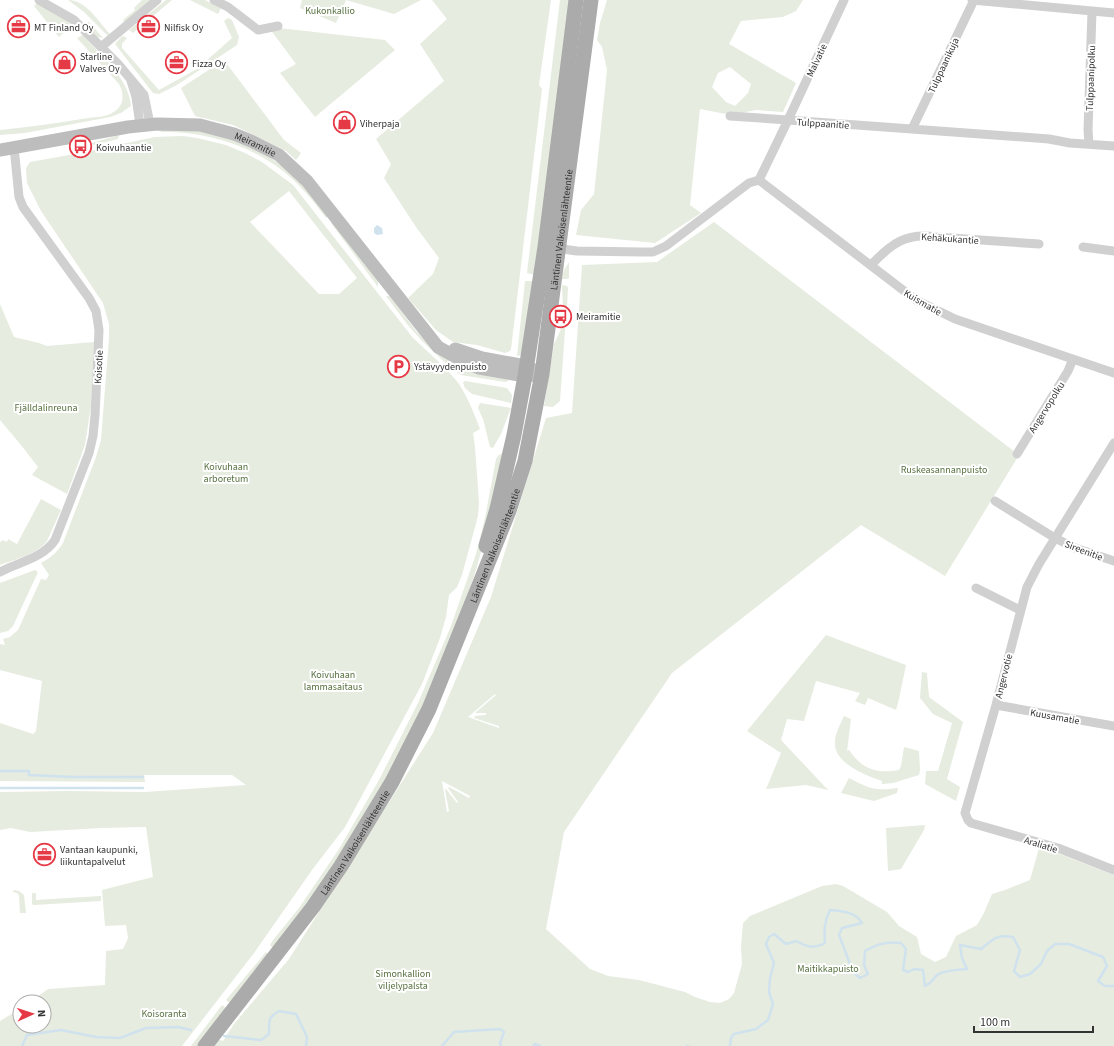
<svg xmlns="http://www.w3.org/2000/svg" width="1114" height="1046" font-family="'Source Sans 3',sans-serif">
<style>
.green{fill:#e6ecdf;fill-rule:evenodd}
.water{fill:#cfe2ee}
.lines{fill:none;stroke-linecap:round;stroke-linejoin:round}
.stream{stroke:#cfe2ee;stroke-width:2.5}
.minor{stroke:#d0d0d0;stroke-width:9}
.secondary{stroke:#bdbdbd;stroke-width:13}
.primary{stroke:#ababab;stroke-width:15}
.labels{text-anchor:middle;stroke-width:4;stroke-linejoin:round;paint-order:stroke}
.park-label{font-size:10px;fill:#56703f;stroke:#fff}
.poi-label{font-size:10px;fill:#333;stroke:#fff;text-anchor:start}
.street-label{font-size:10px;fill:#333;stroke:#fff}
</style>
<rect width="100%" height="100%" fill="#fff"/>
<path class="green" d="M68,0c19,0 31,23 43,35l-3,1 -24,-24z
M142,0h11l-28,23 -2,-3 12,-10 -1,-2z
M166,0h6l-39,33 -4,-3z
M190,0h15l16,8 -3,6z
M302,0h119l-27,14 -48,-14 -10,23 -36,-15z
M432,0h119l-12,85 3,4 -31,260 -1,2 -5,2 -28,-8 -24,-3 -17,-12 -28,-32 25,-24 6,-16 -23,-31 -32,-49 7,-14 -15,-25 68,-58 -24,-37 27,-25z
M560,0h9l-34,275 -8,-2z
M607,0h196l-7,11 -13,6 -42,4 -12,23 67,39 -13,29 -27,-2 -25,5 -31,-6 -10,96 11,8 -46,30 -79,-8 5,-25 13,-16 13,-124 -5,-23 -5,-7 3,-17zM730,67l21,17 -3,9 -13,13 -9,-4 -14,-15 6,-14z
M37,3l25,14 10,8 -13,12 -25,-31z
M228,18l4,2 7,17 -2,8 -60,40 -18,9 -6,-1 -38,-49 6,-7 2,-1 4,2 -5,6v4l37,42 38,-21 35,-31 -8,-17z
M88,22h1l14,16 -6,-1 -9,-10z
M279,28l106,12 10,10 -80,67 -35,-44 16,-9 -26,-35z
M83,35c17,20 46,43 48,71l-10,7 -11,4 -85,16 -25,2v-5c30,-3 59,-7 88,-12 8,-1 18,-1 24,-5 12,-6 13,-18 7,-29l-42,-46z
M224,60l60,80 17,13 -5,7 -10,-9 -53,-26 -38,-9 -14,-28z
M160,129h32l40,9 35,17 27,20 35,41 -3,2c-7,-9 -13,-18 -21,-26 -35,-41 -91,-61 -144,-60z
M119,135l-1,4 -25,6 -1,-2z
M183,136l14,2 29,7 19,8 17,9 31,23 120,153c16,15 33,29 46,46 9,14 15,29 21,45l-7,4 2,14 4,55 -1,14 -16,59 -5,12 -8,8 -3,22 -6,21 -18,46 -77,143 -33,43 -58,83 -72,93h-182v-25l20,-12v17h24v-24h-14l18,-13 57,-4 1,-34 17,-2 5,-11 -2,-13 -21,1 -3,-36 51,-13 -7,-50 -44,1 -72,4 -19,-4 -11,2v-38l69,-1 76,1 101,-7 -14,-10h-88l1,7 -145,-1v-58l33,11 3,-3 6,-50 -42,-11v-26l5,1 -2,-6 7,-2 8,-7 23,-51 5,1 3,-5 -8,-12c10,-5 16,-11 22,-20l33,-86 5,-17 8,-102v-14l-6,-21 -62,-92 -14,-28 -1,-15 4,-6 45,-8 80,-17zM289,191l68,87 -18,16h-20l-69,-72z
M333,222l45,59v6l-47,-64z
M714,222l305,233 -74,121 -84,-51 -189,148 -108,159 -18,97 44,40 18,7 31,4 46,12 10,5 15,5 10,1 9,-4 5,-6 8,-29 -1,-18 2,-23 7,-7 72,-30 14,-2 7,2 44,26 12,14 18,11 4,17 14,8 11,-5 10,-21 21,-11 7,-12 8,-19 13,-4 25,-10 9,-32 10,2 65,25v171h-902l5,-7 6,2 11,-17 55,-65 144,-226 58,-136 55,-179 26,-5 10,-148 75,-3zM495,694l1,1 -21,18h11v2l-11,1 -1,2 25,8v2l-31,-11zM442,781l28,15 -1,2 -20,-11 -1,1 10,14 -1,1 -11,-14 -1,1 4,21 -2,1z
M569,262v16l-2,1h-5l2,-9z
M525,281h8l-9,70 -3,4 -4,1z
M562,285l5,1 1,1 -1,20 -4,2z
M386,296h4l26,35 9,9 83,39v2l-3,1 -44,-7 -9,-6 -30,-28 -15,-17z
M0,304l14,33 25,6 8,3 47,-4 -3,63 -6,40 -18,49 -35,-19 6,-8 -17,-22 -21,-25z
M565,315l1,1 -6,85 -7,6 -9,-1 10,-62 9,-19v-9z
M465,381l42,7 5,7 -1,8 -39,-9 -7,-6 -2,-5z
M480,403l31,5 -10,26 -8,14 -3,-1 -7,-28 -5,-11z
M502,453l-4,38 -22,79 -17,50 -30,76 -38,74 -69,115 -48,62h-2l-2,-2 3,-5 26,-32 40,-59 40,-69 39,-77 33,-77 25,-72 9,-36 11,-59 2,-3z
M41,499l20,11 -14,31c-8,12 -33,19 -47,24v-23l3,-2 4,2 1,-3 9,5z
M35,570l3,2 -25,54 -5,5 -8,2v-50z
M826,635l80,30 -7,34 -3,11 -28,-12 -3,7 -10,-4 5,-8 -44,-12 -12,40 -17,-2 -6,21 47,50 -22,-5 -40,4 15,-36 -34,-22z
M922,672l5,1 2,24 34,25 -16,57 13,8 -4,14 -31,-17 1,-13h12l14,-48 -19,-9 -13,-16z
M844,716l7,3 -4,32 2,-1c13,19 27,24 50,20l2,-4 3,-19 15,4 1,19 -1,5 -26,8 -11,1v-3c-15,-5 -46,-17 -47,-36 -1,-10 5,-20 9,-29z
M849,778c22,11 24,13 49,10l-1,5 -23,8 -33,-8z
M925,825l-1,5 -23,39 -13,2 -2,-43z
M14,890l5,1 5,4 2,18h-6l-1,-18 -2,-2 -4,-1z
M32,893h4v7l65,-4v5l-67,4 -2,-1z
M266,952l2,2 -37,50 -5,-4z
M222,1005l5,4 -29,37h-7z"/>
<path class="water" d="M377,225l5,3 1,6 -6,1 -3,-2v-5z"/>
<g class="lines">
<path class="stream" d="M0,771h29v4l43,2h71
M0,788h143
M224,1036l37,4 8,-6c0,-13 -1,-17 10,-23l17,3 11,23 -1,9
M22,1046l5,-11 34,-5 35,7 24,1 26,-10 32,-1 13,3
M442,1046l12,-14 46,-3 4,3 -4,11 1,3
M533,1046l2,-2 5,2
M687,1046h1
M730,1046l1,-8 3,-4 22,-5 12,-9 5,-16 -4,-12 1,-14 4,-15 -8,-19 3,-7 5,-3 12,10 10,-3c11,6 18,8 29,2 -1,-12 -1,-21 5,-33 12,1 26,2 32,13l-20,5 -3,7 14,37 7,6 8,-4 -4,-9 1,-14c11,-7 23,-10 36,-8l5,6 -3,21 5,2 6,-3 9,1 2,16c8,-4 7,-6 12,-11 7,-5 21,-5 30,-6l-5,-11 -2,-13 21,4c12,-10 16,-15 32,-12l7,13 -6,21 6,6 10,-3 11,-10 6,-13 8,-7h14l34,13 4,9 -9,15 7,5h9"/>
<path class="minor" d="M39,0l35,20 44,44 26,31 6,29
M214,0l14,7 30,23 20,-4
M972,0l142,13
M101,47l56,-47
M131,81l5,16 4,28
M730,116l58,4 56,-120
M912,129l62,-129
M1089,144l-1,-14 4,-118
M759,180l157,120 39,19 159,54
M1083,247l31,4
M555,248l22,3 65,1h11l13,-6 83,-63 10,-3 29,-60 261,19 21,4 44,3
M871,265c20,-21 35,-33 65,-28l103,7
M1114,443l-75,121 -12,23 -31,118 -31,108 3,7 3,3 87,25 56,22
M1017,454l51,-83 5,-12
M995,501l60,37 20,10 39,13
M0,572c19,-10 43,-14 55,-32l34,-87 4,-17 2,-21 4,-85 -3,-19 -7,-13 -66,-91 -4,-10 -5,-50
M976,588l44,22
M996,705l118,21"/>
<g class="secondary">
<path id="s1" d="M0,150l128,-23 29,-3 43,1 34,9 17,7 28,14 28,26 131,166 27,15 14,6 46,8 9,-1"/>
<path d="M455,349l27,9 44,8 10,5"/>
</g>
<g class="primary">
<path d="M486,546l11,-37 17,-74 11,-59 20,-129 31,-247"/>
<path id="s2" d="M205,1046l108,-139 28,-41 51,-84 37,-73 80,-198 16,-50 17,-87 49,-374"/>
</g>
</g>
<defs>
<symbol id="office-ring" viewBox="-11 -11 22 22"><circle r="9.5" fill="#fff" stroke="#e63946" stroke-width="1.5"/><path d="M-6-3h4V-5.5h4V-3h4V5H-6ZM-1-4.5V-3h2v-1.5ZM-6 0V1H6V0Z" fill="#e63946"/></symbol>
<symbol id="shop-ring" viewBox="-11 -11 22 22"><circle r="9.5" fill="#fff" stroke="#e63946" stroke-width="1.5"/><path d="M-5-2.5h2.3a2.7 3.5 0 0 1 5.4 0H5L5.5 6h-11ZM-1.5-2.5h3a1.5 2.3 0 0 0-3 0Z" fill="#e63946"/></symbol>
<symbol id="bus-ring" viewBox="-11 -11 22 22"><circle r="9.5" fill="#fff" stroke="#e63946" stroke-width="1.5"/><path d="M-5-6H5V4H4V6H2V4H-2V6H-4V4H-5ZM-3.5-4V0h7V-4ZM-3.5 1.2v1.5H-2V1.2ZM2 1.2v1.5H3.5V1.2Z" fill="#e63946"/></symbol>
<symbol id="parking-ring" viewBox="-11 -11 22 22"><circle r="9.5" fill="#fff" stroke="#e63946" stroke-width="1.5"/><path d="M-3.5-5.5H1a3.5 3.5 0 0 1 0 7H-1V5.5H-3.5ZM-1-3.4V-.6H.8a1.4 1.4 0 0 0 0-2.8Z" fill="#e63946"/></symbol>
</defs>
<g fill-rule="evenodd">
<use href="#office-ring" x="6" y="14" width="25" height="25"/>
<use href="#office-ring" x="136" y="14" width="25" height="25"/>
<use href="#shop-ring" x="52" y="50" width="25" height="25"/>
<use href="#office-ring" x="164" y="50" width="25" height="25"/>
<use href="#shop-ring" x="332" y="110" width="25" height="25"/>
<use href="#bus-ring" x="68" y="134" width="25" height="25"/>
<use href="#bus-ring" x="548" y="304" width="25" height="25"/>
<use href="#parking-ring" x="386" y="354" width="25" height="25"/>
<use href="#office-ring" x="32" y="842" width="25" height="25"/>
</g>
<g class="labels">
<g class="park-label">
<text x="330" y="14">Kukonkallio</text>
<text x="46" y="411">Fjälldalinreuna</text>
<text x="226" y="470">Koivuhaan<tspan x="226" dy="12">arboretum</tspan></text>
<text x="944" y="473">Ruskeasannanpuisto</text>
<text x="333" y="678">Koivuhaan<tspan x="333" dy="12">lammasaitaus</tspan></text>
<text x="828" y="972">Maitikkapuisto</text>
<text x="403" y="977">Simonkallion<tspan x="403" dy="12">viljelypalsta</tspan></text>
<text x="164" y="1017">Koisoranta</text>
</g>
<g class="poi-label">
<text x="34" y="31">MT Finland Oy</text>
<text x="164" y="31">Nilfisk Oy</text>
<text x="80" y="60">Starline<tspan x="80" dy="12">Valves Oy</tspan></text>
<text x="192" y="67">Fizza Oy</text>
<text x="360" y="127">Viherpaja</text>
<text x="96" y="151">Koivuhaantie</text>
<text x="576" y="320">Meiramitie</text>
<text x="414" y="370">Ystävyydenpuisto</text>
<text x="60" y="853">Vantaan kaupunki,<tspan x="60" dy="12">liikuntapalvelut</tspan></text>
</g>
<g class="street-label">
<text transform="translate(816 60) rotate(-65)" y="4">Malvatie</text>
<text transform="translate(943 65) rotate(-65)" y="4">Tulppaanikuja</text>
<text transform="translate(1090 78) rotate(-88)" y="4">Tulppaanipolku</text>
<text transform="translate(823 123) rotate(4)" y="4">Tulppaanitie</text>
<text dy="4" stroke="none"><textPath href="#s1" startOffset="261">Meiramitie</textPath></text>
<text dy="4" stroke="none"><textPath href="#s2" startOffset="906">Läntinen Valkoisenlähteentie</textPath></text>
<text transform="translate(950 238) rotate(4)" y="4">Kehäkukantie</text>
<text transform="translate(923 302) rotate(30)" y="4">Kuismatie</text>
<text transform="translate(98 367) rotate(-87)" y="4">Koisotie</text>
<text transform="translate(1046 407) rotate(-58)" y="4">Angervopolku</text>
<text dy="4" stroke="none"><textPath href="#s2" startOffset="582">Läntinen Valkoisenlähteentie</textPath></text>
<text transform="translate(1084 550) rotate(21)" y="4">Sireenitie</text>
<text transform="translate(1003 676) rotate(-76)" y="4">Angervotie</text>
<text transform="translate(1055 716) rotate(10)" y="4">Kuusamatie</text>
<text dy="4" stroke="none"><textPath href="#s2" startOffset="253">Läntinen Valkoisenlähteentie</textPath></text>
<text transform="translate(1041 844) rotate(17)" y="4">Araliatie</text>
</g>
</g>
<g transform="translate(32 1014) rotate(87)"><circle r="19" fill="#ffffff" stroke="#adadad"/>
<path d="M0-3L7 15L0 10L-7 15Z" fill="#e63946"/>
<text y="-6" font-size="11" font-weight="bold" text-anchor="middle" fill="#333333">N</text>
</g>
<path d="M974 1026v6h119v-6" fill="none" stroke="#333333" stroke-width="2"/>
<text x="980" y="1026" font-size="12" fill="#333333" stroke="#ffffff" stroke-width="3" paint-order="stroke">100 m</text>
</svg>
